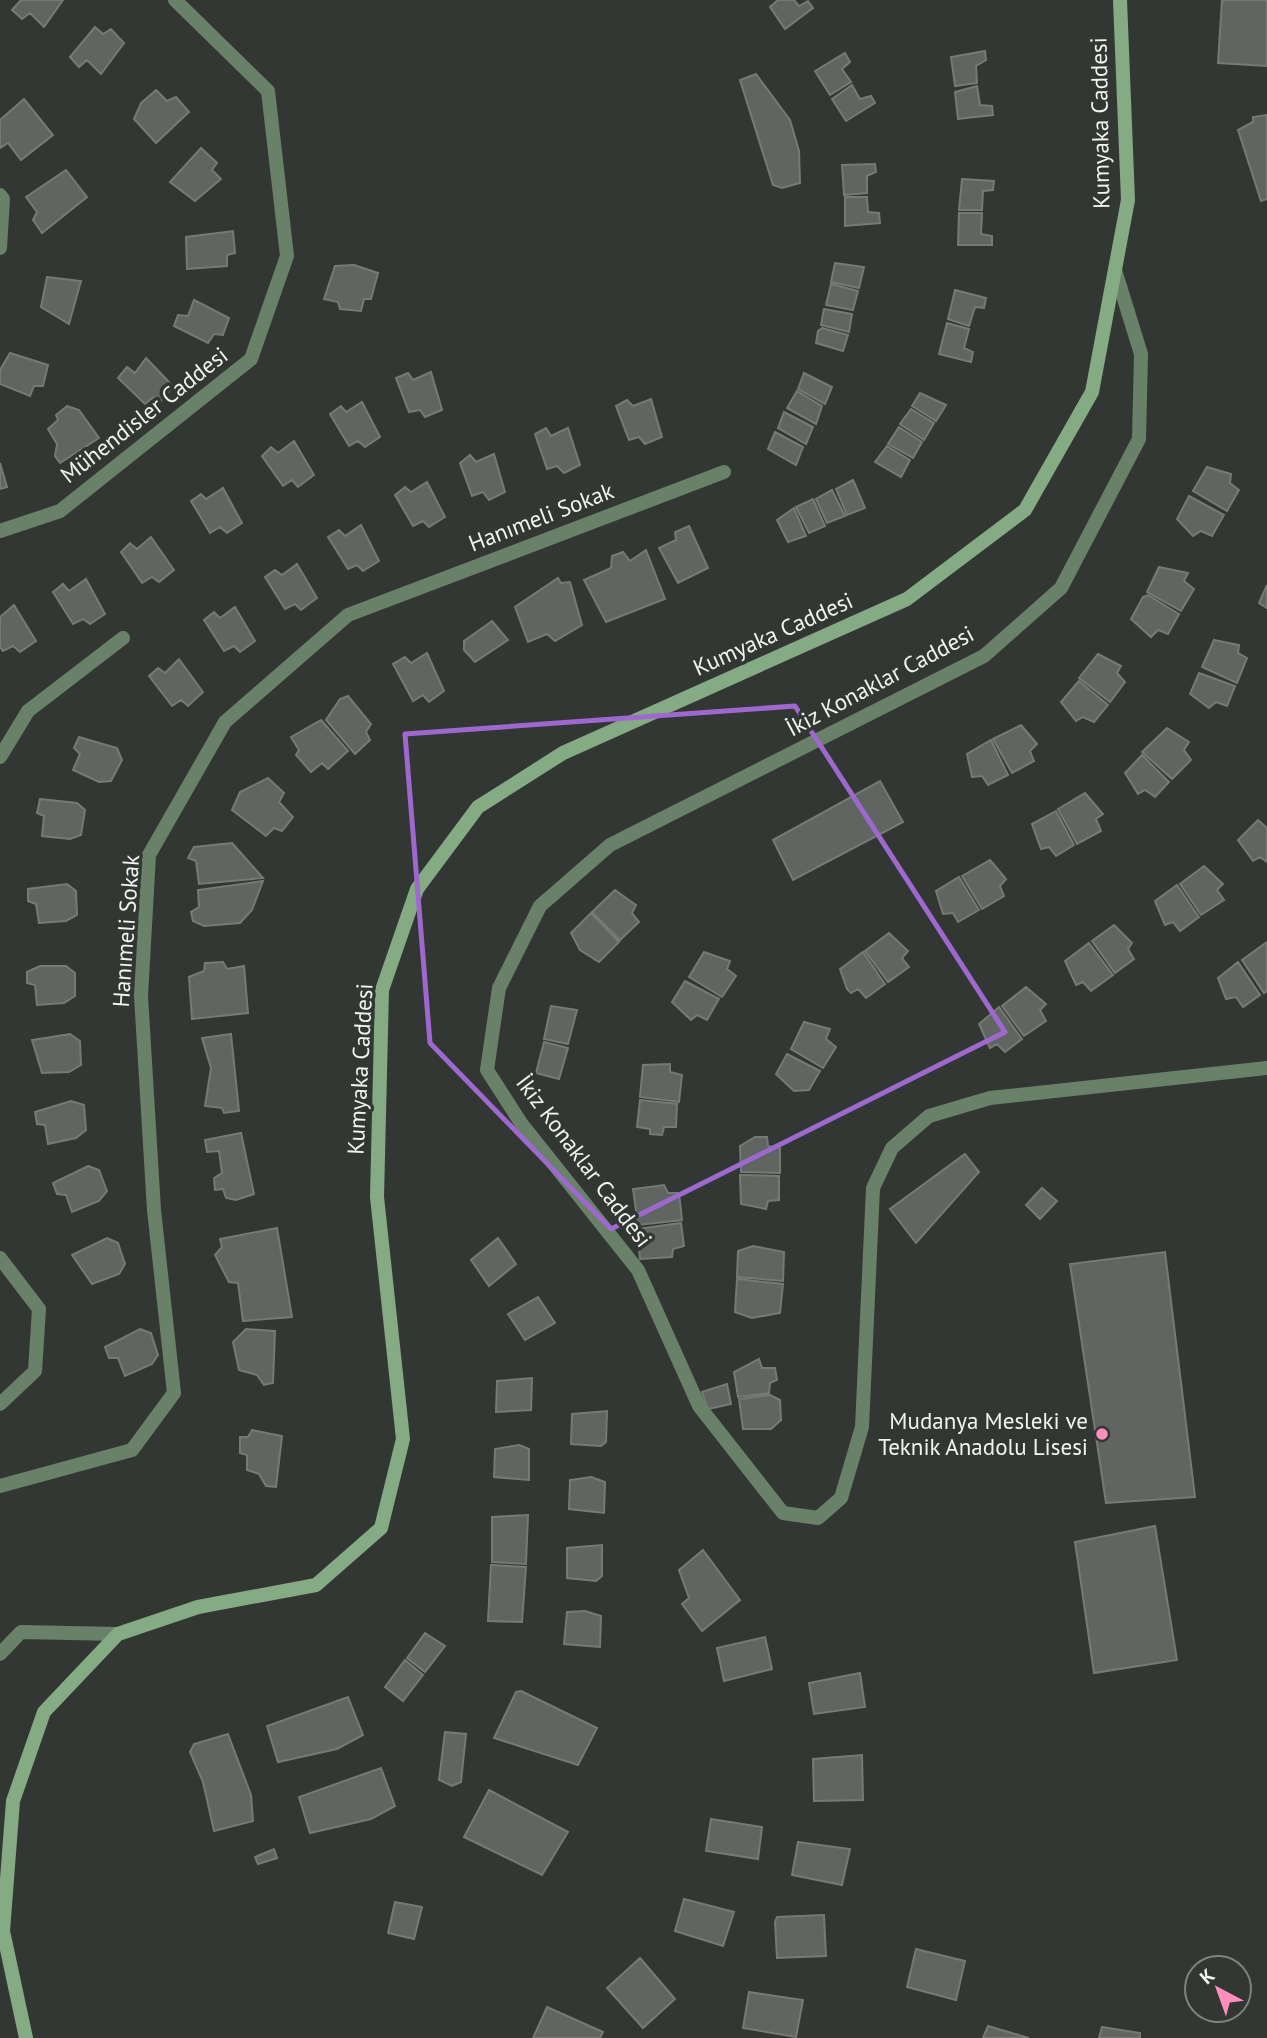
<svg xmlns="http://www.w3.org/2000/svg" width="1267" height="2038" font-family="'PT Sans',sans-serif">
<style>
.building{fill:#616561;stroke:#767a75;stroke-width:2}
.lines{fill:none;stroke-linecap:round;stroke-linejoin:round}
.minor{stroke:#698168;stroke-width:14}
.secondary{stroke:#85ab84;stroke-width:14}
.marked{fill:none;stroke:#9e68ce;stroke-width:5;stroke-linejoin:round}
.poi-dot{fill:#fe8ebd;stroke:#333733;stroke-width:2.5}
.labels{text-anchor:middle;stroke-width:7;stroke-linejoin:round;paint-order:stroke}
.street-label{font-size:23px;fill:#f1f4f1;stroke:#333733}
.poi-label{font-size:23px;fill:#f1f4f1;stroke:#333733;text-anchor:end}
</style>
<rect width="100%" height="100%" fill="#333733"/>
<path class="building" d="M21,0h42l-19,27 -14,-14 -8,6 -10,-9z
M778,0h16l5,6 9,-5 5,7 -28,21 -15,-22z
M1222,0h45v66l-49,-3z
M95,27l8,7 8,-5 13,14 -23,31 -14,-14 -8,7 -9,-10z
M985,51l1,9 -10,6 1,17 -22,3 -4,-29z
M845,53l5,9 -8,7 9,13 -21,13 -15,-24z
M756,74l34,46 9,31 1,32 -18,5 -9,-3 -33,-105z
M852,85l8,14 11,-3 4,7 -29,18 -14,-22z
M977,86l3,19 12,1 1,9 -35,4 -3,-27z
M156,90l11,11 9,-4 13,15 -33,31 -22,-24 7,-16z
M24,99l29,36 -32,25 -13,-17 -8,5v-28z
M1267,115v84l-6,2 -23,-71 15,-8v-5z
M201,148l16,15 -5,7 9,9 -26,22 -25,-19z
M875,164l1,8 -9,4v17l-23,2 -2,-30z
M66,170l21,27 -45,36 -9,-13 4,-8 -11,-15z
M962,179l32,2 -1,9 -10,1 -1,19h-23z
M845,197h22l1,15 11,1 1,10 -35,3z
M959,213h23l-1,21 11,2v9h-34z
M233,231l2,22 -8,2v11l-40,3 -1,-32z
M835,263l29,4 -5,21 -28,-6z
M354,265l24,8 -7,26h-7l-3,12 -21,-2 -2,-7 -14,-3 11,-33z
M47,277l34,4 -12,43 -28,-17z
M831,284l27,7 -5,19 -27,-5z
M955,290l31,8 -2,10 -9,-1 -6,19 -21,-7z
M194,300l35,18 -6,17 -9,-1 -6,9 -34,-17 4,-11 10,1z
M824,309l28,5 -3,18 -28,-7z
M947,323l22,6 -5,19 9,4 -2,10 -32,-8z
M822,328l26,7 -5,16 -27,-8 2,-12z
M10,353l38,12 -5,21h-9l-4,10 -30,-12v-14z
M146,358l27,28 -12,15 -7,-4 -9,7 -27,-26 9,-11 8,6z
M431,372l11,38 -17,7 -5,-7 -11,2 -13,-34 12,-5 5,7z
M804,373l28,14 -7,17 -27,-15z
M797,391l25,15 -6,18 -29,-16z
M920,393l26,12 -10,16 -24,-15z
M651,399l11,38 -17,7 -6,-7 -10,3 -13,-34 11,-6 6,6z
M362,402l18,35 -15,10 -7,-6 -9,5 -19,-32 11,-8 5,6z
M67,406l12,4 20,28 -39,25 -5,-7 2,-12 -9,-15 10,-9 -2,-5z
M911,409l23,14 -10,17 -24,-16z
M784,412l29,15 -7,17 -28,-16z
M899,427l23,15 -9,16 -25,-14z
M546,428l5,8 17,-8 12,37 -16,8 -7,-7 -10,3 -12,-35z
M775,432l28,15 -7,18 -28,-16z
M294,441l20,34 -16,12 -6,-7 -9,6 -21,-30 9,-9 7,6z
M887,446l23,14 -9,17 -26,-15z
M494,454l11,38 -16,8 -6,-8 -11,4 -12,-33 10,-8 6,7z
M0,463l7,24 -7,2z
M1207,467l24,7 -1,9 9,7 -12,21 -34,-20z
M853,480l12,28 -18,7 -11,-26z
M427,482l18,35 -16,10 -6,-6 -10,5 -18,-31 10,-8 6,5z
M223,488l19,35 -15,10 -7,-6 -10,6 -19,-32 10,-7 5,5z
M832,490l13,26 -18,7 -11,-24z
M1189,496l35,19 -12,21 -11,-5 -8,5 -16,-17z
M813,499l12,27 -16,7 -13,-26z
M794,508l12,28 -18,6 -11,-22z
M361,525l18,36 -16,10 -6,-6 -9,4 -20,-32 11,-7 6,6z
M689,526l19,42 -30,15 -19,-35 17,-8 -1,-8z
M151,537l23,33 -15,12 -7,-5 -10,6 -21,-31 9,-9 7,6z
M646,550l19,49 -59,23 -22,-42 27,-12 1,-12 11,-4 7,9z
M297,564l20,34 -16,12 -6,-6 -10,5 -20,-32 10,-7 7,5z
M1159,567l29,6 -4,8 10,8 -13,22 -34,-19z
M558,578l3,5 9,-1 12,43 -27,16 -8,-7 -19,8 -13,-35z
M86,579l19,35 -15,10 -7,-5 -10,5 -20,-32 10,-8 6,7z
M1267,585v23l-8,-5z
M1148,595l31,19 -11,20 -10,-4 -7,7 -20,-18 12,-22z
M14,605l22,36 -16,11 -7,-6 -10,5 -3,-4v-30z
M235,607l20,34 -15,11 -6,-6 -10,5 -20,-31 10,-8 6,6z
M492,621l16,19 -33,22 -11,-12v-9z
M1214,640l25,5 -1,8 9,5 -10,25 -35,-16z
M427,653l17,38 -15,11 -6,-7 -10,6 -20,-37 12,-7 6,6z
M1098,654l23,12 -4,7 8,9 -15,20 -31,-24z
M179,659l24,33 -15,14 -7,-6 -9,6 -23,-30 9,-8 7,5z
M1199,673l36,13 -8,20 -11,-4 -7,6 -19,-14z
M1079,681l29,24 -14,17 -11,-5 -7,4 -15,-19z
M348,696l23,28 -5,8 4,8 -15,14 -29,-34 14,-21z
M321,720l27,31 -20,18 -6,-6 -11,9 -15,-17 3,-5 -8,-13z
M1021,725l16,19 -7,7 4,10 -22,12 -19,-34z
M1167,728l22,14 -5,8 7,10 -19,19 -30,-27z
M79,737l38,11 5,12 -11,21 -12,1 -26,-12 7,-16 -6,-6z
M991,740l17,35 -20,10 -6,-9 -10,1 -5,-23z
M1142,755l27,27 -14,15 -10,-7 -7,4 -13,-21z
M268,778l16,15 -5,9 14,15 -11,14 -8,-3 -8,8 -34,-26 8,-18z
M880,781l23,41 -110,58 -20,-40z
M1085,793l18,21 -7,5 5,12 -24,13 -19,-35z
M40,799l37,4 8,7 -4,25 -11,4 -28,-3 2,-20 -7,-3z
M1056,811l18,34 -18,11 -7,-9 -8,2 -9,-25z
M1258,820l9,8v34l-7,-5 -7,4 -15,-21z
M232,843l31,35 -64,6 -3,-23 -8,-3 6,-11z
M990,860l16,19 -6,7 4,10 -22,13 -20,-33z
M1204,866l19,18 -6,6 7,10 -23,15 -21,-31z
M959,877l20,33 -21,12 -5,-9 -10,1 -7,-23z
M263,881l-11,29 -12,13 -36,3 -11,-5 -2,-9 8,-5 -1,-17z
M67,884l9,7 1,24 -11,6 -27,2 -3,-19 -8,-3v-12z
M1177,885l22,32 -19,14 -7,-9 -8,3 -10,-24z
M615,890l21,15 -4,8 7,9 -19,18 -28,-28z
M591,913l28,29 -20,20 -19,-12 -9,-17z
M1114,925l18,18 -4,6 6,10 -19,14 -23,-32z
M889,933l19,18 -6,7 7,9 -21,15 -23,-31z
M1267,942v49l-3,2 -22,-33z
M1089,943l24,32 -22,16 -8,-9 -7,3 -11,-24z
M704,952l26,9 -3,8 9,7 -14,21 -33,-20z
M863,952l22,32 -19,14 -8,-9 -7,4 -4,-4 -7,-20z
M223,962l4,7 17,-3 4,47 -56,6 -3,-42 15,-6 1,-8z
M1238,962l22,33 -17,12 -7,-10 -10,2 -8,-21z
M40,966h26l9,7v23l-11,7 -27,2 -2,-20 -8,-2v-11z
M685,981l34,18 -12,21 -10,-5 -6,5 -19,-18z
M1026,987l20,17 -6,6 6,11 -22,15 -22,-30z
M551,1006l26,4 -9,34 -24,-5z
M999,1007l23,32 -17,13 -8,-8 -7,4 -11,-24z
M804,1022l26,7 -4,10 10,8 -13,21 -32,-19z
M70,1034l10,7 1,24 -12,7 -27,1 -10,-33z
M231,1034l8,77 -15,2 -2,-5 -17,-2 6,-38 -9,-30z
M544,1042l24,6 -9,31 -23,-6z
M787,1054l33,17 -11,19 -15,1 -18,-17z
M670,1064v8l12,3 -3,27 -39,-5 3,-32z
M640,1100l37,4 -1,23h-12l-2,8 -12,-1v-5l-13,-2z
M71,1101l13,4 2,25 -10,8 -28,6 -3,-19 -8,-1 -2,-12z
M241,1133l13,61 -18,6 -10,-2 -3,-9 -8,1 -1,-12 8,-5 -3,-22 -12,1 -2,-12z
M755,1137h12l1,9 12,2v25l-39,-1 -1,-26z
M965,1154l14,18 -63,71 -26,-34z
M88,1166l11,4 8,21 -8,10 -27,11 -6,-17 -9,-1 -4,-11z
M740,1175l39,1v24l-11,1 -2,8 -25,-5z
M664,1185l4,8h11l3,27 -44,5 -5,-36z
M1042,1188l15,13 -17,18 -14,-14z
M681,1223l3,23 -11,3 -1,8 -32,2 -3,-30z
M277,1228l15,89 -49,4 -5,-38 -9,-1 -14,-27 7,-8 -2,-8z
M107,1238l11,5 7,21 -6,10 -27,10 -20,-29z
M498,1238l18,26 -27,22 -18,-26z
M753,1246l31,6 -1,29 -46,-4 1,-26z
M1165,1252l30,245 -89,6 -36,-239z
M737,1279l46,5 -3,29 -28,5 -17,-6z
M538,1297l17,26 -30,17 -17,-26z
M140,1329l11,4 7,22 -6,9 -27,12 -7,-18h-9l-4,-11z
M246,1329l29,2 -2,52 -9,2 -7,-10 -18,-5 -6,-28z
M759,1359l3,9h13l2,12 -7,3 -1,10 -31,4 -4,-25z
M532,1378l-1,32 -35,2 1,-31z
M727,1384l4,20 -23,5 -6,-17z
M770,1395l10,5 1,20 -10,9h-28l-4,-30z
M607,1411l-1,31 -5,4 -30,-2 1,-30z
M252,1430l30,6 -6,51 -10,-1 -7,-12 -12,-4v-15l-7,-2v-16h8z
M519,1445l10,4v31l-35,-3 1,-28z
M591,1477l14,5 -1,31 -35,-4 1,-29z
M528,1515l-2,49 -34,-2v-45z
M1155,1526l22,134 -83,13 -19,-131z
M602,1545v31l-6,5 -29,-3v-30z
M703,1550l37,50 -38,31 -20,-27 7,-6 -10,-28z
M491,1565l35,2 -4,55 -34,-1z
M585,1611l16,5 -1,31 -36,-3 3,-32z
M425,1633l20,13 -20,26 -18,-14z
M765,1637l7,32 -48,12 -7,-33z
M405,1660l18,15 -20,26 -18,-14z
M860,1673l5,34 -51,7 -5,-31z
M521,1691l76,37 -19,37 -84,-27 22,-46z
M348,1697l15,38 -26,14 -59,13 -11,-36z
M445,1732l21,2 -5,48 -9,4 -13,-6z
M228,1734l23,61 2,26 -39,10 -11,-49 -13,-30 4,-8z
M862,1755l1,45 -49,1 -1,-42z
M381,1768l14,38 -24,13 -61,14 -11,-36z
M489,1790l79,42 -26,43 -78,-38z
M711,1819l51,8 -4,32 -52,-8z
M798,1842l52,7 -8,36 -50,-10z
M274,1849l3,9 -19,6 -3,-7z
M684,1899l50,13 -11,34 -48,-15z
M395,1902l27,5 -8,32 -26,-6z
M824,1915l2,41 -49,2 -2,-36 2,-5z
M916,1949l49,12 -9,39 -49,-13z
M640,1958l35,41 -32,29 -36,-40z
M749,1992l54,8 -7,37 -53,-9z
M547,2007l56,25 -3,6h-67z
M988,2026l41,12h-46z
M1102,2027l38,6v5h-41z"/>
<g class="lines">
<path class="minor" d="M0,195l3,4 -3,49
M1115,270l26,84 -2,85 -78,149 -77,68 -374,189 -70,61 -41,82 -12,82 34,53 117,147 61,136 84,107 35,5 23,-20 21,-71 11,-239 19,-40 37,-32 61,-18 277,-30
M0,531l60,-20 191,-152 36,-103 -19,-165 -93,-91
M0,757l28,-46 95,-73
M0,1258l39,51 -4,62 -35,33
M0,1486l132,-36 42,-57 -20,-183 -13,-214 8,-141 76,-133 123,-107 376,-143
M0,1654l21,-22 97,2"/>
<path class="secondary" d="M26,2038l-23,-107 10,-130 31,-89 74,-78 80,-27 118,-22 65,-57 22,-89 -26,-242 5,-207 35,-101 61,-82 85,-54 344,-154 118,-89 67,-118 36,-192 -8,-200"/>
</g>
<path class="marked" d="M795,706l210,326 -394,197 -181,-186 -25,-309z"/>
<circle class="poi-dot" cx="1102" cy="1434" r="7"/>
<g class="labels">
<g class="street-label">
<text transform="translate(1100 123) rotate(-91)" y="8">Kumyaka Caddesi</text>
<text transform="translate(144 415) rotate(-38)" y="8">Mühendisler Caddesi</text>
<text transform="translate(541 517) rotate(-21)" y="8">Hanımeli Sokak</text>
<text transform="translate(773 634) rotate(-24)" y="8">Kumyaka Caddesi</text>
<text transform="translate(880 681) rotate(-28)" y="8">İkiz Konaklar Caddesi</text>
<text transform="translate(126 931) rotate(-86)" y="8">Hanımeli Sokak</text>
<text transform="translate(360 1069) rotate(-87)" y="8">Kumyaka Caddesi</text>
<text transform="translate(584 1161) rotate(53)" y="8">İkiz Konaklar Caddesi</text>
</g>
<g class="poi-label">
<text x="1088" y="1429">Mudanya Mesleki ve<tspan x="1088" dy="26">Teknik Anadolu Lisesi</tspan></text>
</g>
</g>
<g transform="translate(1218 1989) rotate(319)"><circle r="33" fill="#333733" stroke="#7f837f" stroke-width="2"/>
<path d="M0-5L12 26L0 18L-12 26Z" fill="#fe8ebd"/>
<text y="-10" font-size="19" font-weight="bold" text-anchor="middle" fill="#f1f4f1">K</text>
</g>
</svg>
